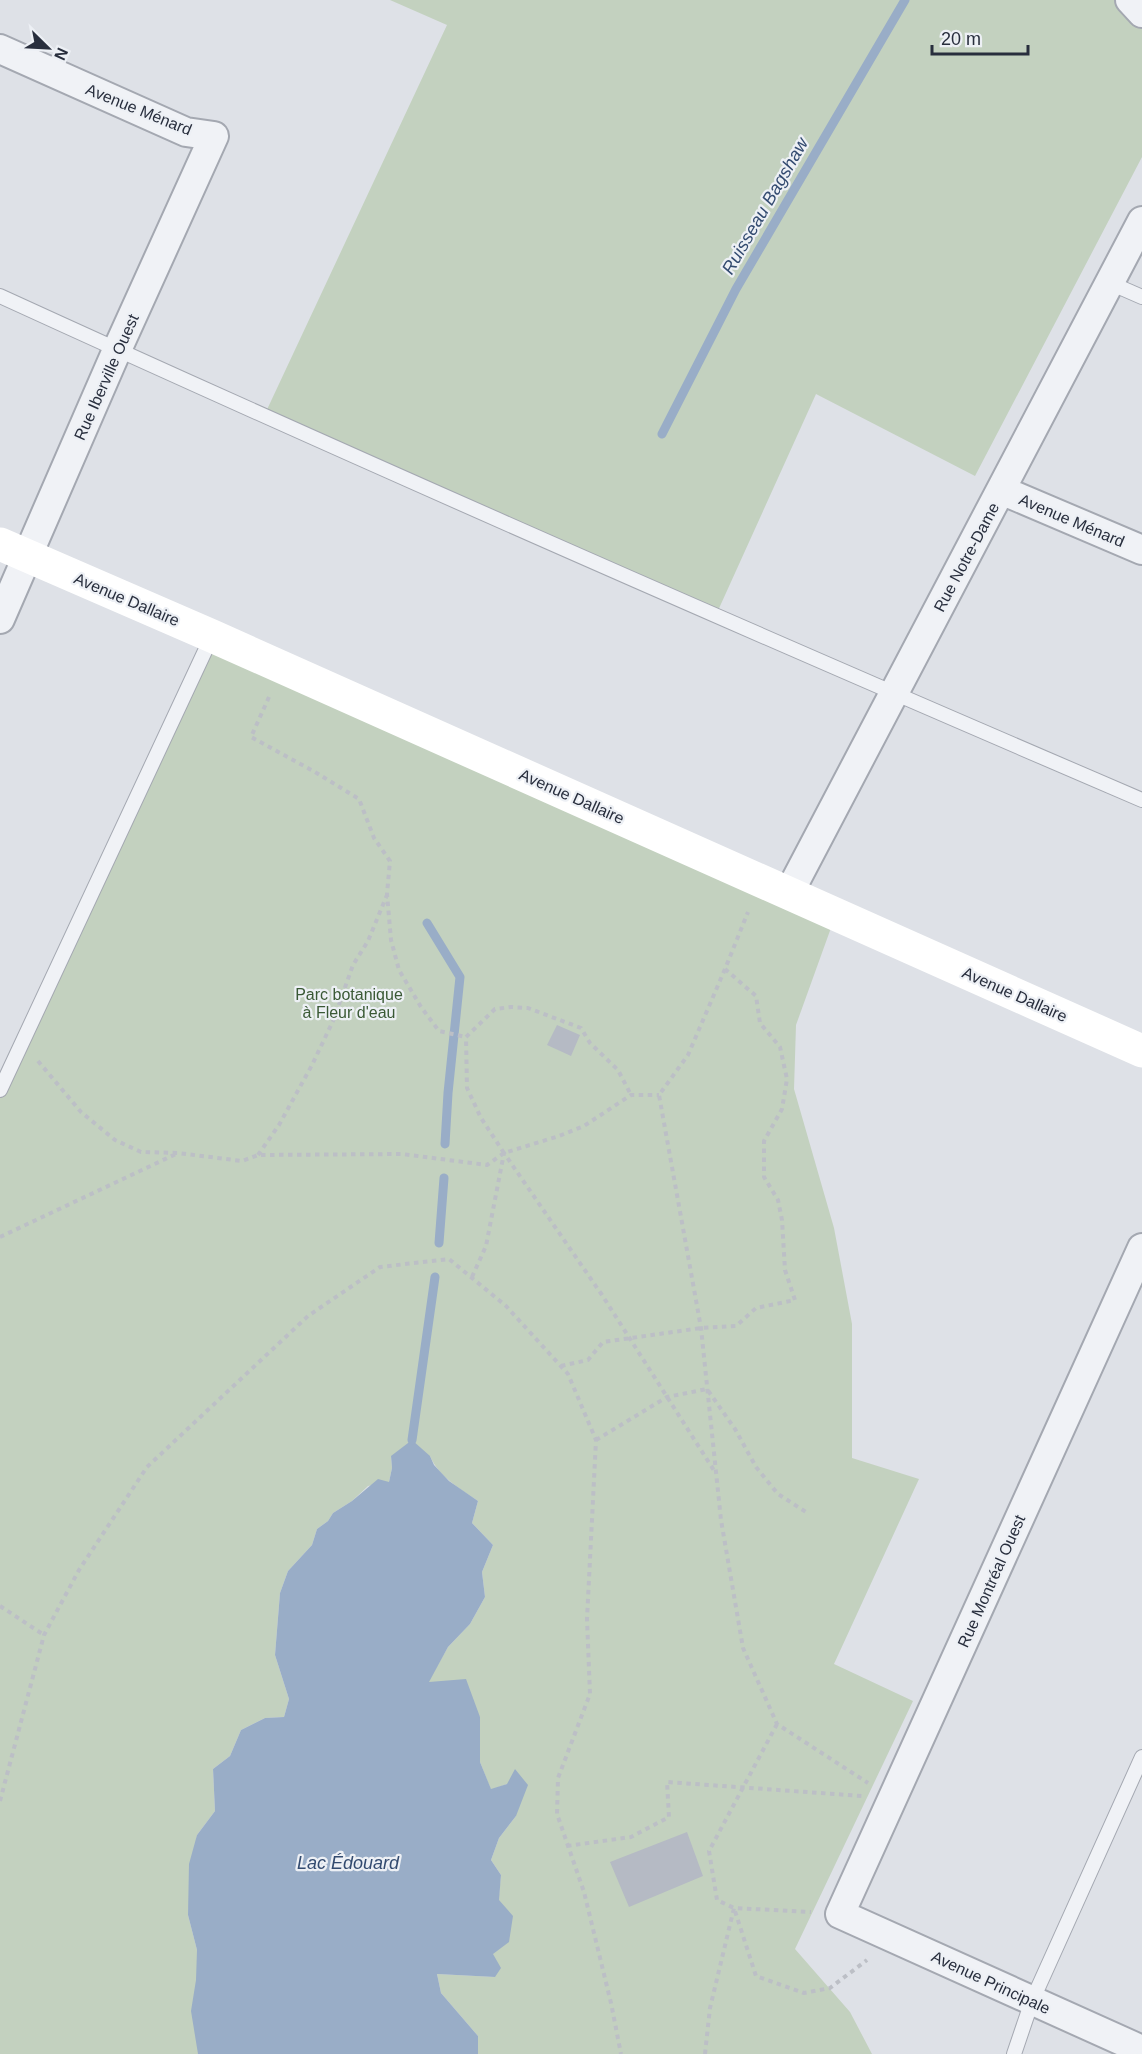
<svg xmlns="http://www.w3.org/2000/svg" width="1142" height="2054" font-family="Helvetica,sans-serif">
<style>
.green{fill:#c3d1bf}
.water{fill:#99adc7}
.lines{fill:none;stroke-linecap:round;stroke-linejoin:round}
.stream{stroke:#99adc7;stroke-width:9}
.building{fill:#b5bac4}
.lane-casing{stroke:#a4a8b1;stroke-width:16}
.street-casing{stroke:#a4a8b1;stroke-width:32}
.path{stroke:#bcbfc6;stroke-width:4;stroke-dasharray:4.5 4.5;stroke-linecap:butt}
.lane{stroke:#f0f2f6;stroke-width:14}
.street{stroke:#f0f2f6;stroke-width:28}
.secondary{stroke:#fff;stroke-width:33}
.labels{text-anchor:middle;stroke-width:4.5;stroke-linejoin:round;paint-order:stroke}
.street-label{font-size:16px;fill:#282e3d;stroke:#edf0f5}
.park-label{font-size:16px;fill:#3a5935;stroke:#edf0f5}
.water-label{font-size:18px;font-style:italic;fill:#334b70;stroke:#edf0f5}
</style>
<rect width="100%" height="100%" fill="#dee1e7"/>
<path class="green" d="M390,0h740l12,13v144l-167,319 -159,-82 -100,221 -452,-199 183,-391z
M212,636l624,278 -40,111 -2,64 40,139 18,96v134l67,21 -85,185 79,37 -118,248 55,63 22,42h-394v-18l-37,-43 -4,-19 58,3 -2,-23 8,-79 -10,-15 8,-22 17,-22 -9,-32 -16,6 -11,-28v-45l-52,-35 20,-35 22,-23 15,-27 -3,-25 11,-27 -21,-22 6,-22c-19,-13 -39,-24 -48,-45h-39l1,12 -3,14 -21,4 -16,15 -19,12 -5,8 -11,8 -5,16 -24,26 -8,22 -5,62 14,44 -5,18 -19,1 -24,12 -11,26 -17,13 2,42 -18,24 -9,80 9,35 1,104h-198v-964z"/>
<path class="water" d="M412,1440l18,16 4,9 15,16 29,20 -6,22 21,22 -11,27 3,25 -15,27 -22,23 -19,35 37,-3 14,38v45l11,27 16,-5 8,-15 13,16 -12,31 -17,22 -8,22 10,15 -2,25 14,16 -4,26 -16,12 8,14 -6,9 -58,-3 4,19 37,43v18h-280l-7,-43 5,-31 1,-30 -9,-35 1,-51 8,-29 18,-24 -2,-42 17,-13 11,-26 24,-12 19,-1 5,-18 -14,-44 5,-62 8,-22 24,-26 5,-16 11,-8 5,-8 19,-12 26,-22 11,3 3,-14 -1,-12z"/>
<g class="lines">
<path class="stream" d="M662,434l74,-145 169,-289
M427,923l33,54 -12,116 -3,51
M439,1243l5,-65
M412,1440l23,-163"/>
</g>
<path class="building" d="M557,1025l23,10 -9,21 -24,-11z
M687,1832l16,44 -74,31 -19,-45z"/>
<g class="lines">
<defs>
<path id="lane" d="M1110,283l32,14
M0,296c378,173 760,340 1142,504
M0,1090l212,-454
M1014,2054l18,-53 110,-244"/>
<path id="street" d="M1130,0l12,13
M0,49l186,83 28,4 -97,214 -117,269
M1001,490l141,60
M789,893l353,-672
M1142,1248l-302,666 302,136"/>
</defs>
<use href="#lane" class="lane-casing"/>
<use href="#street" class="street-casing"/>
<path class="path" d="M269,697l-18,40 64,35 44,27 15,39 16,23 -3,33 4,46 8,30 22,37 18,24 27,6
M725,969l-37,86 -29,40 42,233 20,192 22,128 34,76 91,59
M38,1061l43,51 34,28 26,12 37,1 64,8 16,-6 144,-1 85,11 17,-12 55,-17 25,-10 47,-31h28
M504,1153l-23,-35 -14,-30 -1,-51 29,-28 16,-2 17,1 53,20 9,15 28,27 13,25
M258,1155l21,-30 33,-60 21,-44 20,-56 15,-24 19,-46
M0,1237l178,-84
M472,1277l14,-31 18,-93 98,142 113,177
M561,1366l27,-6 15,-18 98,-14 35,-2 20,-18 39,-8 -10,-30 -3,-50 -4,-20 -14,-23v-36l18,-32 5,-30 -7,-32 -20,-24 -4,-27 -31,-27 23,-57
M596,1440l71,-43 40,-8 28,40 21,38 22,27 31,20
M0,1606l44,29
M777,1724l-68,127 8,49 17,8 22,68 48,17 26,-5 37,-28
M0,1801l44,-166 35,-65 68,-103 161,-151 72,-49 69,-8 57,47 62,68 28,66 -9,179 3,75 -32,84 -1,36 27,78 27,111 10,51
M567,1846l64,-9 38,-20 -2,-35 195,14
M705,2054l5,-46 24,-100 77,4"/>
<use href="#lane" class="lane"/>
<use href="#street" class="street"/>
<path class="secondary" d="M0,544l212,92 930,415"/>
</g>
<g class="labels">
<g class="street-label">
<text transform="translate(139 109) rotate(22)" y="6">Avenue Ménard</text>
<text transform="translate(106 377) rotate(-66)" y="6">Rue Iberville Ouest</text>
<text transform="translate(1072 520) rotate(23)" y="6">Avenue Ménard</text>
<text transform="translate(966 557) rotate(-62)" y="6">Rue Notre-Dame</text>
<text transform="translate(127 599) rotate(23)" y="6">Avenue Dallaire</text>
<text transform="translate(572 796) rotate(24)" y="6">Avenue Dallaire</text>
<text transform="translate(1015 994) rotate(24)" y="6">Avenue Dallaire</text>
<text transform="translate(991 1581) rotate(-66)" y="6">Rue Montréal Ouest</text>
<text transform="translate(991 1982) rotate(25)" y="6">Avenue Principale</text>
</g>
<g class="park-label">
<text x="349" y="1000">Parc botanique<tspan x="349" dy="18">à Fleur d'eau</tspan></text>
</g>
<g class="water-label">
<text transform="translate(765 206) rotate(-60)" y="6">Ruisseau Bagshaw</text>
<text x="348" y="1869">Lac Édouard</text>
</g>
</g>
<g transform="translate(48 48) rotate(114)" stroke="#edf0f5" stroke-width="4.5" paint-order="stroke">
<path d="M0-4.5L10 22L0 15L-10 22Z" fill="#282e3d"/>
<text y="-9" font-size="16" font-weight="bold" text-anchor="middle" fill="#282e3d">N</text>
</g>
<path d="M932 45v9h96v-9" fill="none" stroke="#282e3d" stroke-width="3"/>
<text x="941" y="45" font-size="18" fill="#282e3d" stroke="#edf0f5" stroke-width="4.5" paint-order="stroke">20 m</text>
</svg>
